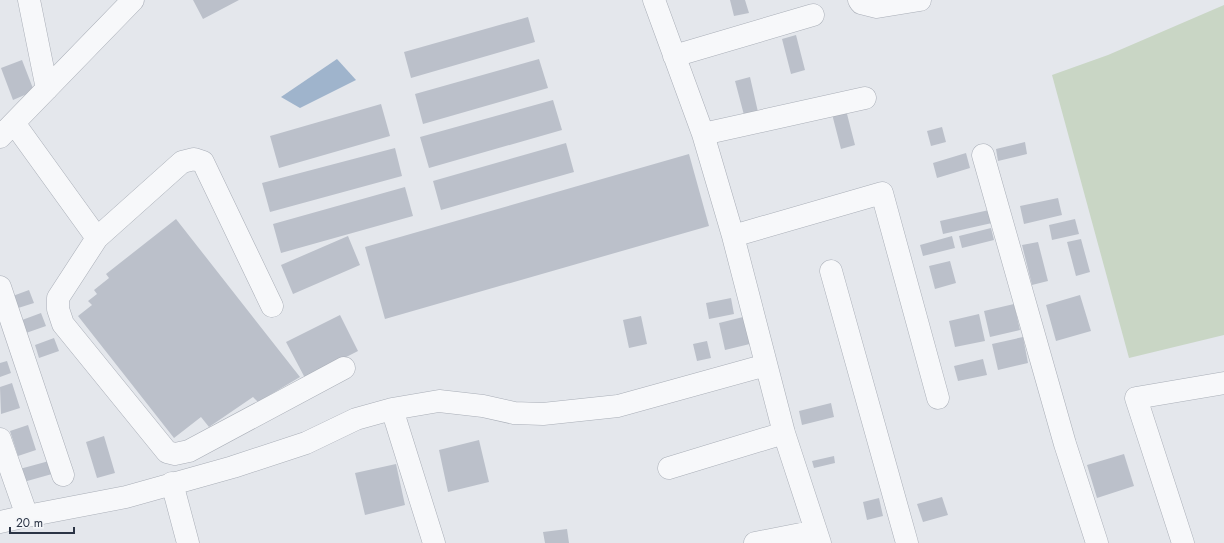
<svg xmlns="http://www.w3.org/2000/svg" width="1224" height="543" font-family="Jost,sans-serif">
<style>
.green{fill:#c9d6c5}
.water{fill:#9fb4cc}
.building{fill:#bbc0ca}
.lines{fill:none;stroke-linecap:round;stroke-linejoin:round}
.minor-casing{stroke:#a9aeb7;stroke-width:23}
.minor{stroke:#f7f8fa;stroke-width:22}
</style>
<rect width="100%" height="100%" fill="#e4e7ec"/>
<path class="green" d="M1224,5v330l-95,23 -77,-283 56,-20z"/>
<path class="water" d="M337,59l19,21 -56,28 -19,-11z"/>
<path class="building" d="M193,0h46l-36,19z
M730,0h15l4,13 -15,3z
M528,17l7,25 -124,36 -7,-26z
M796,35l9,35 -14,4 -9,-35z
M539,59l9,29 -125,36 -8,-30z
M22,60l12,31 -21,9 -12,-32z
M750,77l8,35 -14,3 -9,-34z
M553,100l9,30 -133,38 -9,-31z
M381,104l9,32 -111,32 -9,-32z
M846,110l9,35 -14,4 -9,-35z
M942,127l4,15 -15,4 -4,-15z
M1025,142l2,12 -29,7 -2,-12z
M566,143l8,29 -133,38 -8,-29z
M395,148l7,28 -132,36 -8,-29z
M966,153l4,15 -33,10 -4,-15z
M689,154l20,72 -324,93 -20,-72z
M405,187l8,29 -132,37 -8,-29z
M1058,198l4,17 -38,9 -4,-18z
M989,210l3,13 -49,11 -3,-13z
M176,219l124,158 -42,25 -5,-5 -44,30 -8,-10 -27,21 -96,-122 14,-11 -4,-4 9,-7 -3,-4 15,-12 -3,-4z
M1075,219l4,15 -27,6 -3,-15z
M991,228l3,12 -32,8 -3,-12z
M348,236l12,29 -67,29 -12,-29z
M952,236l3,12 -32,8 -3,-11z
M1081,239l9,33 -14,4 -9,-34z
M1038,242l10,39 -16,4 -10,-40z
M950,261l6,22 -21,6 -6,-23z
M29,290l5,13 -19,6 -5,-12z
M1080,295l11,36 -35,10 -10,-36z
M731,298l3,16 -25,5 -3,-16z
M1014,304l6,26 -30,7 -6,-26z
M41,313l5,13 -20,7 -4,-13z
M979,314l6,27 -30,6 -6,-26z
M340,315l18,36 -53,27 -19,-36z
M641,316l6,28 -18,4 -6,-28z
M747,316l7,27 -29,7 -6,-27z
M1023,337l5,26 -30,7 -6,-26z
M54,338l5,13 -20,7 -4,-13z
M707,341l4,17 -14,3 -4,-17z
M983,359l4,16 -29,6 -4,-15z
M7,361l4,12 -11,4v-14z
M12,383l8,25 -19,6 -1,-27z
M831,403l3,14 -32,8 -3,-14z
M28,425l8,25 -18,6 -8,-25z
M104,436l11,37 -18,5 -11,-36z
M479,440l10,42 -41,10 -9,-42z
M1124,454l10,32 -37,12 -10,-33z
M834,456l1,7 -21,5 -2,-7z
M49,461l3,13 -32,9 -4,-13z
M396,464l9,41 -40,10 -10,-42z
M942,497l6,18 -25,7 -6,-18z
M879,498l4,18 -16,4 -4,-18z
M567,529l2,14h-24l-2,-11z"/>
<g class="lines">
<defs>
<path id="minor" d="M29,0l18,89
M654,0l49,134 30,102 51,197 36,110
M859,0l2,3 16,4 43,-7
M674,56l139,-41
M14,123l83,115 85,-76 12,-3 9,3 69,144
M703,134l162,-36
M0,137l133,-137
M983,155l82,289 32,99
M733,236l149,-43 56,205
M97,238l-39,60v11l5,15 104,128 8,2 14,-3 155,-83
M831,271l76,272
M0,287l63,188
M392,409l42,134
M0,439l27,77
M669,468l115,-35
M172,483l16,60
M0,522l27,-6 99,-19 107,-30 73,-24 50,-24 36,-10 47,-8 44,5 31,7 29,1 75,-8 148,-41
M755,543l61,-12
M1183,543l-47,-145 88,-15"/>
</defs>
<use href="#minor" class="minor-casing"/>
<use href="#minor" class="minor"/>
</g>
<path d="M10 527v6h64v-6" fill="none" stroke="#2b3445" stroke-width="2"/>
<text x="16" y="527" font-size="12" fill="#2b3445" stroke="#f4f6f9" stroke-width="3" paint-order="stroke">20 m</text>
</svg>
